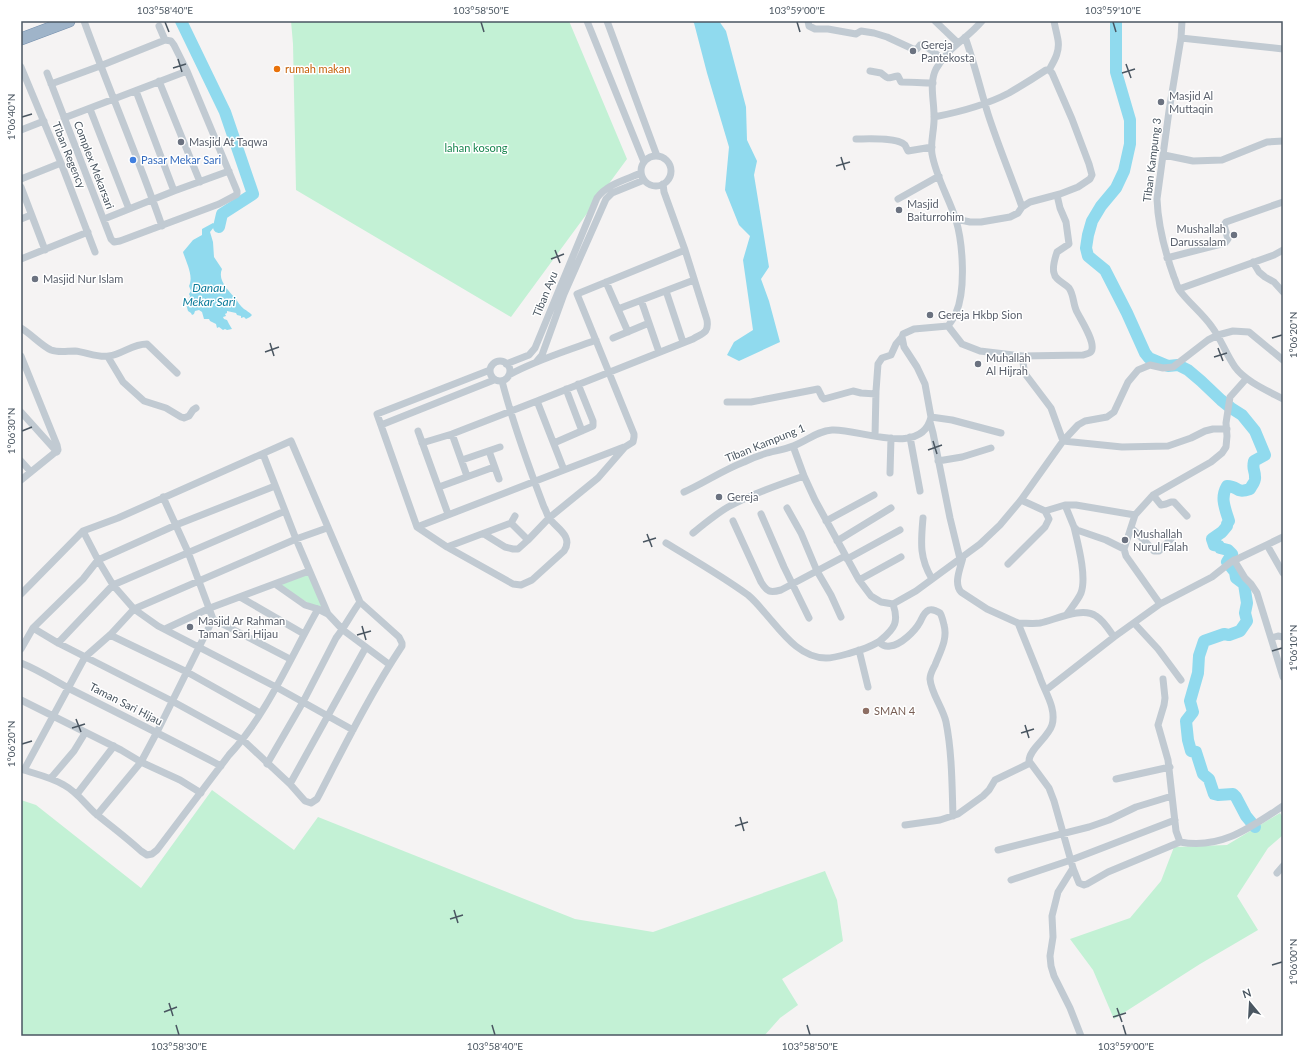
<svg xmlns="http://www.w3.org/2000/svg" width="1304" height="1057" font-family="Lato,sans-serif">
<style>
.green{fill:#c3f1d5}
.water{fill:#90daee}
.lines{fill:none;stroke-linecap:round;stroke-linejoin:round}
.river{stroke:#90daee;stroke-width:12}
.trunk-casing{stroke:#7690ad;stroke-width:13}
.minor{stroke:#c1cad2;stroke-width:7}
.trunk{stroke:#9fb4c9;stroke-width:12}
.ticks{fill:none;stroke:#4a5661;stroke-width:1.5}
.worship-dot{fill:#6b7280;stroke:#fff;stroke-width:1.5}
.food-dot{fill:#e8710a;stroke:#fff;stroke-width:1.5}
.shop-dot{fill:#3f7fe0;stroke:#fff;stroke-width:1.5}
.education-dot{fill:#8d6e63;stroke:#fff;stroke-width:1.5}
.labels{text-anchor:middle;stroke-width:3;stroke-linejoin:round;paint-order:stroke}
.worship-label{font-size:11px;fill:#5b616d;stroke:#fff;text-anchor:start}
.food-label{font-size:11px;fill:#c56008;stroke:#fff;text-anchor:start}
.park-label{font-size:11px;fill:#17864f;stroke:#fff}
.street-label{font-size:11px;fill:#4a5661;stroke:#fff}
.shop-label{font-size:11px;fill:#366cbe;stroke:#fff;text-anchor:start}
.education-label{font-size:11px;fill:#785e54;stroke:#fff;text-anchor:start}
.water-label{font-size:12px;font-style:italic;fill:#0c7c9b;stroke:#fff}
.neatline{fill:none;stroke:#4a5661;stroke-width:1.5}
.ticks-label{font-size:10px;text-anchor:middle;fill:#4a5661}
</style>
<rect width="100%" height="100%" fill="#f5f3f3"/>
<path class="green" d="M291,21h278l58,138 -116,158 -215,-127 -3,-146z
M309,571l17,42 -51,-29z
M212,790l82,60 24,-33 257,102 78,13 172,-61 12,29 6,41 -61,38 16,26 -18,13 -16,18h-743v-236l15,5 105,83z
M1280,813l3,5v17l-15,13 -31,48 21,34 -58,34 -86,55 -21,-49 -23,-31 60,-21 31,-37 13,-34 53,-2z"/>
<path class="water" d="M692,21h27l7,10 20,76 1,33 10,21 -3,14 15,92 -8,12 8,22 11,41 -41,19 -12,-6 7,-13 19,-12 -10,-70 7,-24 -11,-11 -14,-35 4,-43 -22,-74 -13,-50z
M213,223l6,4h-5l-4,5 3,10 1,15 8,12c-5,11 7,22 14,30 2,3 4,7 8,10 3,2 5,3 8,6l-2,2 -4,2 -2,-2 -3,1v-2l-4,-1 -1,-2 -9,-2v2l-2,1 1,2 -3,1 1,2 3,1 2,4 3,5 -5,1 -2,-1 -2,1 -4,-3 -2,1 -1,-4 -6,-3 -1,-2h-5l-2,-7 -3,-2 -4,1 -1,3 -2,1 -1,-2 -3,-2 -2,-7 1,-2v-2l2,-1 1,-3 -1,-2 2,-3 -2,-5c5,-10 -3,-24 -6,-34l10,-12 9,-5v-6z"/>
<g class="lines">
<path class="river" d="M181,21l44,91 28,82 -31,20 -3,13
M1116,21v51l14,48v24l-6,27 -8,17 -15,18 -9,15 -4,14 -2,13 2,8 17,14 22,43 18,40 4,5 19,8 10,-1 10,5 13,11 20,19 10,8 11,7 13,16 10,24 -11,6c-2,9 1,8 1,16 1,4 -3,8 -5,12 -15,5 -11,-3 -23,-3 -7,12 -2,22 2,35l-2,3v2l-5,6 -10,7 2,6 5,1 1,2 8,2 4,4 -5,8 8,10 1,6 8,6 3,19 -2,10 2,8 -7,10 -11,4 -5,-1 -20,7 -5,15 -1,17 -8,28 3,11 -7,9 2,19 3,11 5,1 7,22 6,5 5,15 4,1 15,-1 3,3 10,19 9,11"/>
<defs>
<path id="trunk" d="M21,39l48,-18"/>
</defs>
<use href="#trunk" class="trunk-casing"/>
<path class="minor" d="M84,21c25,69 54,136 78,205
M587,21l57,141
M607,21l50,135
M808,21l1,5 6,3h13l28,5 5,-3 13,2 13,4 26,12h4l3,-4h4l19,14
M935,21l23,22
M1182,21l-1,17 -12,73 -12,88c1,26 8,53 17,78 2,4 3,10 6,14 10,13 23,23 32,36 9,12 14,27 23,40 10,14 33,24 48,32
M965,37c9,25 15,51 23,77 10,31 23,62 34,93
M1181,38l102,11
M21,67l40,96 34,89
M870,71l11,2c9,7 5,5 17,3l3,6c11,0 21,1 32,1
M47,73l64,166 3,3 6,-1 99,-37 17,-9 1,-1v-3l-50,-120 -13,-26 -3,-4 -6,-1 -6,-14
M159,81l41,101
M51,84l49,-18 65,-26
M136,91l38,100
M90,109l39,100
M934,117c26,-5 52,-12 75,-24 12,-7 25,-15 37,-23h3c5,-9 11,-18 9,-30 -1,-6 -3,-13 -4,-19
M64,118l123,-47
M21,130l23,-9
M856,139c11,0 41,-2 49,6 1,2 2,4 3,6l24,-4
M1164,155l29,6 29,-1 45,-18 16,-1
M641 171a15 15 0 1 1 30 0a15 15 0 1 1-30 0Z
M21,179l40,-16
M21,187l24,63
M898,199l41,-23
M21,219l10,-4
M104,219l70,-28 55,-20
M956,219l14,3h11l29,-5 8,-4 4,-6 8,-5 30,-8 18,-7 12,-8 2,-4 -3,-11 -17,-45 -20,-46 -3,-3
M1167,258l58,-15 3,-4 -4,-14 2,-3 57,-20
M21,259l67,-27
M1253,262l6,10 6,5 9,5 9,10
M606,282l22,50
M1179,289l95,-34 9,-5
M666,291l17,51
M641,300l18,52
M618,309l76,-29
M948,326l14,18 18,7 42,5 61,-1c4,-1 9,-2 9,-6 2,-9 -11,-29 -15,-37 -4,-7 -3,-17 -8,-24 -5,-5 -14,-8 -15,-15 -2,-6 1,-15 3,-21l12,-8 -3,-22 -6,-14 -3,-13
M21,328c10,6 21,18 30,22 8,3 16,1 24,1 11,1 23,7 34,5 14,-2 23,-12 38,-12l30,29
M613,338l36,-15
M21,356l36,89 1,5 -37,30
M1022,356l2,13 2,6 25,33 12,33 59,6 46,-1 23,-8 14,-7 8,-2h14
M108,357l15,25 21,19 22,7 15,9 3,1 5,-2 4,-6 3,-2
M537,361l5,-6 22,-61 42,-95 6,-6 32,-13
M490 371a10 10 0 1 1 20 0a10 10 0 1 1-20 0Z
M506,364l23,-9 6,-7 62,-150c10,-14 28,-18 44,-25
M490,370l-113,44 40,113 30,20 66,37 8,1 11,-5 32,-29c10,-15 -8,-23 -15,-33 -2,-3 -3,-8 -5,-11 -16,-42 -31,-83 -42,-126
M509,375c27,-15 58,-24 87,-35
M566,389l16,42
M727,402h24l67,-13 4,8 2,2 29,-8 8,2 15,1
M21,412l36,40
M931,417l21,3 49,13
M930,422l3,11 17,85 10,41
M381,425l113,-45
M418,431l30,83
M452,434l15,42
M875,436l1,-45 2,-27 4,-6 9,-3 5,-11 6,-7
M910,437l10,54
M422,443l30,-9 85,-33 156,-62c10,-6 16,-6 14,-19l-22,-70 -21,-58 -1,-8
M554,443l39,-17v-5l-15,-37
M793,446l11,30 11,24 44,80 12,16 10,6 12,2 23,-13 64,-47 20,-19 21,-25 42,-59 15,-16 7,-4 22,-4 7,-5 14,-30 10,-12 12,-5 13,3 10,-1 35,-27 10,-5 15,-4 16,1 34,28
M489,451l10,28
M263,454l33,85 32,75
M462,460l38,-13
M21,461l9,10
M938,461l24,-4 29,-9
M564,470l60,-23
M890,473l1,-35
M439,487l55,-20
M684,492c20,-9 39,-22 60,-30 6,-3 13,-6 20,-8 9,-3 20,-4 29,-8 14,-5 24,-15 39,-16 26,-2 90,28 99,-13l-6,-33 -8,-17 -13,-20 -2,-10 1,-3 11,-5 34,-3c3,-4 6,-8 8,-13 10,-23 7,-69 0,-93 -7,-22 -20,-43 -24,-66 -2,-13 3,-26 2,-39 0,-15 -5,-32 2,-46 12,-22 31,-30 46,-48
M1153,495l8,10 5,-1 5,-2h3l13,14
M1021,500l24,11 20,-6h11l59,10
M1065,505l9,22 3,3 29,10 18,9
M787,508l14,25 16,38 14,24 10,22
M761,514l23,53 25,51
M515,516l-4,7 17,17
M923,518c-2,24 -4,39 9,61
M733,521l28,61c6,10 9,11 20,8l64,-34
M826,521l48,-26
M417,527l147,-57 -27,-69
M1131,528l8,7 15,16h5l14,-14
M83,531l15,29 15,25 21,24 24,17 118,61 77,43
M693,533c11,-9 23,-19 35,-26 24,-13 50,-22 76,-31
M484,534l21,13 8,2h5l10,-9 21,-22 49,-40 27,-31 8,-5 1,-5v-3l-57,-140 108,-44
M837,541l54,-33
M666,543c28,17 56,33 82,52 6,5 12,12 17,18 16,18 34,45 61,45 7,0 14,-2 21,-4 10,-3 26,-7 34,-14 14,-12 18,-18 12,-36
M1267,545l16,28
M447,547l64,-24
M963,557c-2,10 -10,26 -2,35l26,17 31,14
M847,559l53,-29
M1234,560l11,18 6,6 6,9 26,84
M1008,564l37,-37 4,-8 -4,-8
M859,580l42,-23
M275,584l30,21 13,4 10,5 15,16 47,35
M21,594l62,-63 35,-13 173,-77 69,161 39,35 3,6v3c-32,48 -58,101 -85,153l-6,4 -6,-2 -15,-17 -47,-44 -71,-39 -114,-58 -25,-15
M240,597l64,37
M1160,604l-34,-48 -2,-7 11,-34 18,-20 58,-33 11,-9 4,-6 1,-11 -1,-13 4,-26 16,-18
M1067,614c5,-7 11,-14 14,-21 6,-16 -3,-49 -7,-66
M213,619l77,40
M1134,623l24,26 23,31
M165,629l45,-21 99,-37
M110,635l77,37 73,41
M1114,637l46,-33 52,-27 19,-15 52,-25
M1271,638l7,-2 5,1
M879,642c3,3 6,5 11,4 11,-1 25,-15 30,-24 2,-4 4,-10 9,-12 3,-1 8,1 11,3 2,3 3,8 4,12 4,14 -4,27 -9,40 -2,4 -5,9 -5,14 1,14 13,29 16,43 6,30 6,63 7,94
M58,643l55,-58 172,-74
M21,649l12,-21 50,-49 15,-19 78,-35 99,-39
M859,650l9,37
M21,663c18,7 34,18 51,27 50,25 100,50 149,76
M1163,679l2,19 -1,7 -6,20 10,35 4,36
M1046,690l68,-53c-5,-7 -10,-16 -18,-21 -14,-10 -41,4 -56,7 -7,1 -14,0 -22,0 7,17 14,35 21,52 5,16 18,33 13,50 -4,13 -23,24 -23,36l20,27 5,13 19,67 6,15 5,2 3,-1 21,-12 72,-30
M21,700l100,50 20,12 39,18 21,13
M267,764l36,-62 33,-64c9,-11 15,-24 24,-36
M21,769c14,5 30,8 43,16 13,7 21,19 32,29 15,12 31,24 45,37l6,4 5,-1 5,-4 72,-95c39,-42 61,-97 89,-146
M24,770l61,-113 25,-22 24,-26 162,-70 31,-11
M51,778l23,-27 11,-18
M1116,779l54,-12
M290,784l76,-137
M77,794l37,-48
M97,815l44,-53 16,-30 56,-113 -25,-67 -25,-55
M905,825l35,-5 18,-6 25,-18 6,-6 6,-10 35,-17
M998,850l91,-23 20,-7 27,-13 36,-11 4,35 4,11c41,8 71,-15 103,-36
M1073,868l-15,24 -6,24 1,21 -3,19 1,10 3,10 16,32 11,28
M1277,873l6,-7
M1011,880l60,-20 104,-40"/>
<use href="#trunk" class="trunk"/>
</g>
<path class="ticks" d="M165,22l4,10M481,22l3,10M797,22l3,10M1113,22l3,10M178,59l4,13M1126,64l5,14M173,68l13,-4M1122,73l13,-4M22,117l10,-3M841,157l4,13M836,166l14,-4M555,250l5,13M551,259l13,-5M1272,338l10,-3M270,343l4,13M1218,348l5,13M265,352l14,-5M1214,357l13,-4M22,431l10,-4M933,441l4,13M928,450l14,-5M647,534l5,13M643,542l13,-4M362,626l4,14M357,635l14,-4M1272,651l10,-3M76,719l5,13M1025,725l4,13M72,728l13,-4M1021,733l13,-4M22,744l10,-3M740,817l4,14M735,826l13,-4M454,910l4,13M450,919l13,-4M1272,965l10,-3M169,1003l4,13M1117,1008l5,14M164,1012l13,-5M1113,1017l13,-4M176,1025l3,10M492,1025l3,10M807,1025l3,10M1123,1025l3,10"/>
<g class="worship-dot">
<circle cx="913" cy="51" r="4"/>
<circle cx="1161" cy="102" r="4"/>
<circle cx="181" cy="142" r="4"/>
<circle cx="899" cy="210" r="4"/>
<circle cx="1234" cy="235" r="4"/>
<circle cx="35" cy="279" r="4"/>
<circle cx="930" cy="315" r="4"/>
<circle cx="978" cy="364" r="4"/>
<circle cx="719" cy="497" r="4"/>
<circle cx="1125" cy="540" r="4"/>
<circle cx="190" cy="627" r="4"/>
</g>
<circle class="food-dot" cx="277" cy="69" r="4"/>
<circle class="shop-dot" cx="133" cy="160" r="4"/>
<circle class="education-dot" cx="866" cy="711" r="4"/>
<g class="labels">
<g class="worship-label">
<text x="921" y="49">Gereja<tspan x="921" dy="13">Pantekosta</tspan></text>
<text x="1169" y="100">Masjid Al<tspan x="1169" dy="13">Muttaqin</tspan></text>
<text x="189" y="146">Masjid At Taqwa</text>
<text x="907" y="208">Masjid<tspan x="907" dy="13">Baiturrohim</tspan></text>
<text x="1226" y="233" text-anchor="end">Mushallah<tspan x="1226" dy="13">Darussalam</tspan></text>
<text x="43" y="283">Masjid Nur Islam</text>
<text x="938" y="319">Gereja Hkbp Sion</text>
<text x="986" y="362">Muhallah<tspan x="986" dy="13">Al Hijrah</tspan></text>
<text x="727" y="501">Gereja</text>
<text x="1133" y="538">Mushallah<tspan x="1133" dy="13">Nurul Falah</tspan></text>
<text x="198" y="625">Masjid Ar Rahman<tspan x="198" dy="13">Taman Sari Hijau</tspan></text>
</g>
<g class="food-label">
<text x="285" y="73">rumah makan</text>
</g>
<g class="park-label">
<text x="476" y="152">lahan kosong</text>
</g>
<g class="street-label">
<text transform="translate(69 155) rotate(68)" y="4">Tiban Regency</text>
<text transform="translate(1152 160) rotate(-83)" y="4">Tiban Kampung 3</text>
<text transform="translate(94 165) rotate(69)" y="4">Complex Mekarsari</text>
<text transform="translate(545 294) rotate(-68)" y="4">Tiban Ayu</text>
<text transform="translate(765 443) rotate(-22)" y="4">Tiban Kampung 1</text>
<text transform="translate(126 704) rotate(27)" y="4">Taman Sari Hijau</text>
</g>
<g class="shop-label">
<text x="141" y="164">Pasar Mekar Sari</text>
</g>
<g class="education-label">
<text x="874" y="715">SMAN 4</text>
</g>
<g class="water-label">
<text x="209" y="292">Danau<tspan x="209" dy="14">Mekar Sari</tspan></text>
</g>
</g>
<rect width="1304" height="1057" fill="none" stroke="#ffffff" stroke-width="44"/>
<g transform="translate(1250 1003) rotate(342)" stroke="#ffffff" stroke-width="3" paint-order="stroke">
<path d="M0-3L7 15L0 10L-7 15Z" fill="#4a5661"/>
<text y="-6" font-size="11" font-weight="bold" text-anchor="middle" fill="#4a5661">N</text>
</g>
<rect x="22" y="22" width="1260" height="1013" class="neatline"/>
<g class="ticks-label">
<text x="165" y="14">103°58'40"E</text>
<text x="481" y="14">103°58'50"E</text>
<text x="797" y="14">103°59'00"E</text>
<text x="1113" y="14">103°59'10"E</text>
<text transform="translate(11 117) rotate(-90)" y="4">1°06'40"N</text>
<text transform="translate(1293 335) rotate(-90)" y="4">1°06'20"N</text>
<text transform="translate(11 431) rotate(-90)" y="4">1°06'30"N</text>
<text transform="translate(1293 648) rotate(-90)" y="4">1°06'10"N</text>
<text transform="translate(11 744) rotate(-90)" y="4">1°06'20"N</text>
<text transform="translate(1293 962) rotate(-90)" y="4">1°06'00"N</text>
<text x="179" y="1050">103°58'30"E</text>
<text x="495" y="1050">103°58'40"E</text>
<text x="810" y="1050">103°58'50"E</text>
<text x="1126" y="1050">103°59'00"E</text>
</g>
</svg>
